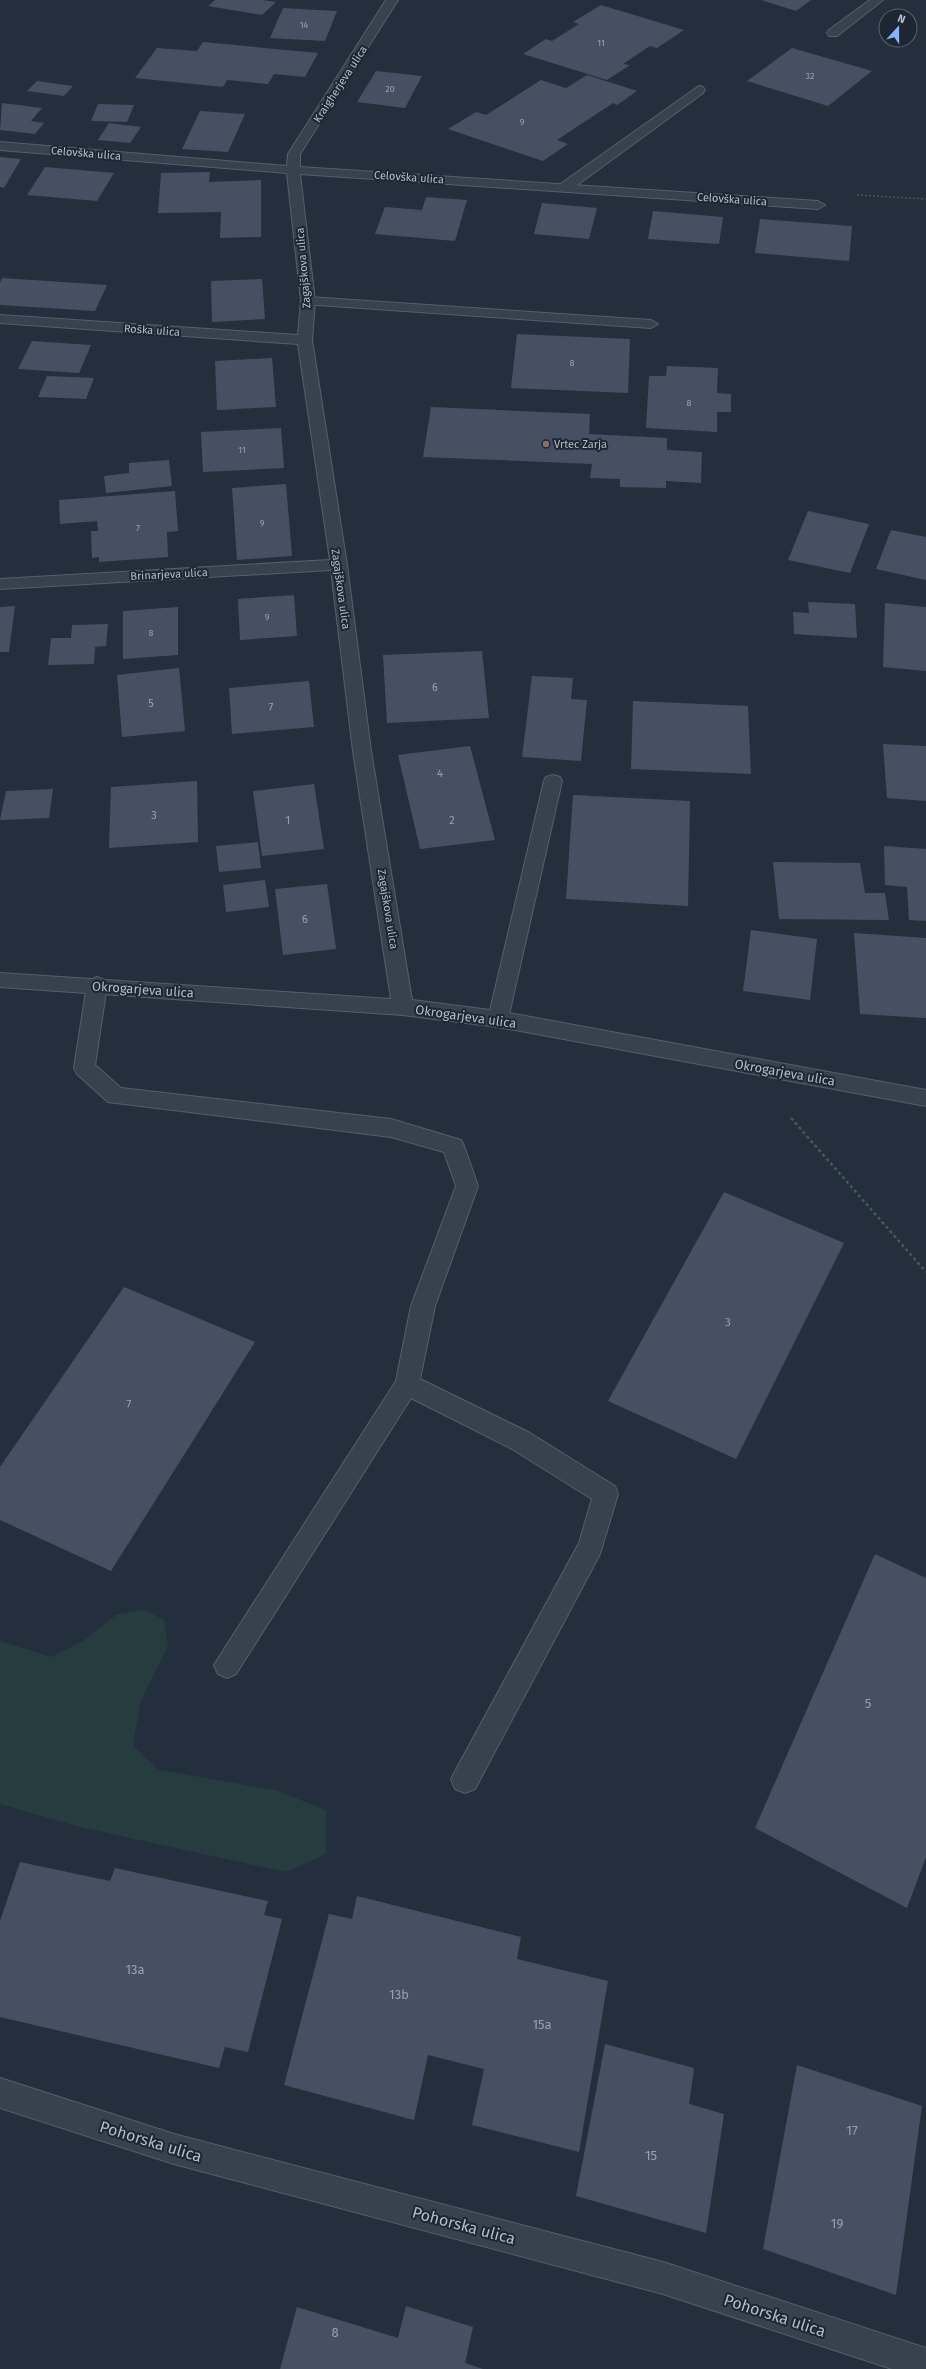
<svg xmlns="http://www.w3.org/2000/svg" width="926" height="2369" font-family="'Fira Sans',sans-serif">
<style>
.green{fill:#263c3f}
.building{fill:#455162}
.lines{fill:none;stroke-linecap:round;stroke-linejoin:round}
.lane-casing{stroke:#565f6c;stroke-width:2}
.street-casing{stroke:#565f6c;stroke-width:2}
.path-far1{stroke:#44595c;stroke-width:1.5;stroke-dasharray:2 2;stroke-linecap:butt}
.path{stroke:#44595c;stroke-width:2.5;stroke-dasharray:3 3;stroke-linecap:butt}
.lane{fill:#38414e;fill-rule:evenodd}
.street{fill:#38414e;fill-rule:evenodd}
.education-dot{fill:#8d6e63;stroke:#1d2633;stroke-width:1.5}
.labels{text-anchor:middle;stroke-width:4;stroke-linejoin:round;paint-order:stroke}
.far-number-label{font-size:9px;fill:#98a1af}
.far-street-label{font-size:11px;fill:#b4bcc9;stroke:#1d2633}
.far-poi-label{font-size:11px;fill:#b4bcc9;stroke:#1d2633;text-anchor:start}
.number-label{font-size:11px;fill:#98a1af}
.street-label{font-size:13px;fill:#b4bcc9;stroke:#1d2633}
.near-number-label{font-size:13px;fill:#98a1af}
.near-street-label{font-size:16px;fill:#b4bcc9;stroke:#1d2633}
</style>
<rect width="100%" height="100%" fill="#242f3e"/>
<path class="green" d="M144,1610l20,10 4,26 -27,54 -8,46 26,24 116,20 51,20v44l-40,18 -206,-45 -80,-23v-163l51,16 32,-16 33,-26z"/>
<path class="building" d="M215,0h47l14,2 -14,13 -54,-9z
M761,0h50l-15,11z
M601,5l83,25 -27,18 -7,-2 -27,18 7,1 -23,15 -84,-26 23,-15 6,2 27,-17 -6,-2z
M283,8l54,3 -12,30 -55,-3z
M203,42l115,11 -13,24 -31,-3 -6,10 -41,-4 -4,7 -88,-9 22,-30 40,3z
M792,48l80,23 -44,35 -81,-25z
M376,71l46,5 -17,32 -48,-6z
M587,75l50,16 -20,14 -4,-2 -56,37 11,4 -25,17 -95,-32 28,-17 10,3 55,-35 25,8z
M37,81l36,5 -9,10 -37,-5z
M2,103l40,5 -11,13 13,2 -9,11 -35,-4z
M98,104l36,1 -7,17 -36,-1z
M200,111l45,3 -17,38 -46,-3z
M109,123l32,4 -11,16 -32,-3z
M0,157l21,2 -17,29 -4,-1z
M45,167l69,6 -17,28 -70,-6z
M210,172l-1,10 52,-2v57l-41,1 1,-26 -63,1 3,-40z
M426,197l41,3 -12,41 -80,-7 10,-27 37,3z
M542,203l55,5 -8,31 -55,-5z
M653,211l70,6 -4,27 -71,-5z
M760,219l92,7 -3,35 -94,-8z
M2,278l105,7 -12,26 -95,-6v-22z
M262,279l3,40 -53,3 -1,-41z
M517,334l113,5 -2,54 -117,-5z
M32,341l59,4 -12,28 -61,-4z
M272,358l4,49 -59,3 -2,-49z
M667,366l51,2 -1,25 14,1v18h-14v20l-71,-4 3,-52h17z
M47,376l47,2 -8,21 -48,-2z
M431,407l159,7 -1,20 78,4v12l35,2 -1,31 -35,-2v7l-46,-1v-8l-30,-1 2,-14 -169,-7z
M281,428l3,40 -81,4 -2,-40z
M169,460l3,26 -66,7 -2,-17 25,-3v-10z
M286,484l6,72 -55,4 -5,-72z
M175,491l3,40 -11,1 1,25 -69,5v-5l-7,1 -1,-27h7l-1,-10 -37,3 -1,-24z
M808,511l61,13 -19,49 -62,-13z
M891,530l35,7v43l-50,-11z
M294,595l3,41 -57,4 -2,-41z
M808,602l47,2 2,34 -63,-4 -1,-22 16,1z
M885,603l41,4v64l-43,-4z
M15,606l-6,46h-9v-45z
M178,607v48l-55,4v-48z
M108,624l-2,22 -11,1 -1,17 -46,1 3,-27h20l1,-13z
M482,651l7,67 -102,5 -4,-68z
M179,668l6,63 -63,6 -5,-62z
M532,676l41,2 -2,21 16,1 -6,61 -59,-4z
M309,681l5,46 -82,7 -3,-46z
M633,701l115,5 3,68 -120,-5z
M883,744l43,2v55l-39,-3z
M470,746l25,94 -75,9 -22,-94z
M197,781l1,61 -89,6 2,-61z
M314,784l10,65 -62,7 -9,-65z
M53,789l-4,29 -49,2 6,-29z
M573,795l117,6 -2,105 -122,-7z
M258,842l3,26 -42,4 -3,-26z
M884,846l42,3v72l-17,-1 -2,-33 -22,-2z
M773,862l87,1 5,30h20l4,27 -110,-1z
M265,880l4,27 -43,5 -3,-27z
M327,884l9,65 -53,6 -8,-66z
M751,930l66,9 -7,61 -67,-9z
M854,933l72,5v80l-66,-4z
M724,1192l120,51 -108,216 -128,-58z
M124,1287l131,55 -144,229 -111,-51v-53z
M875,1554l51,24v279l-19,51 -152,-80z
M20,1862l90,19 5,-13 153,33 -4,14 18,4 -34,133 -23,-5 -6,21 -219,-51v-96z
M357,1896l164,41 -4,22 91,22 -29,171 -107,-27 12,-56 -56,-14 -14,65 -130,-35 45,-171 23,5z
M605,2044l89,24 -5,36 35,10 -18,119 -130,-37z
M797,2065l125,41 -26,189 -133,-46z
M406,2306l67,21 -8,36 18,6h-203l17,-62 101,31z"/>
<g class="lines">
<defs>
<path id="lane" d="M870,0h13l-46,36h-8l-2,-3 2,-3z
M699,86l4,1 2,3 -2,3 -134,98h-10l-2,-3 2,-3z
M308,297l343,23 7,4 -7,4 -348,-24 -2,-3z
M553,775l7,2 2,4 -54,238 -3,5 -7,3 -7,-3 -3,-5 56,-238 2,-4z
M97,977l7,3 3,5 -12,80 26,23 270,31 70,21 3,6 14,40 -43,120 -15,73 110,54 85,53 3,8 -18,60 -125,235 -10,4 -10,-4 -4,-10 128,-236 13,-44 -80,-50 -101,-51 -175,276 -9,4 -9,-4 -4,-9 182,-284 15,-75 45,-120 -12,-34 -53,-15 -283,-35 -31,-28 -3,-6 13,-83 3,-5z"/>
<path id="street" d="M386,0h12l-98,154v13l518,34 7,4 -7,4 -518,-35 15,127 -3,39 35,225 24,186 41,249 86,11 428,79v16l-428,-79 -95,-12 -403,-28v-14l391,26 -38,-248 -22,-181 -331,19v-10l330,-19 -32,-216 -298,-21v-8l298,20 3,-34 -14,-128 -287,-23v-8l287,24 1,-12z
M0,2078l174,56 489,128 263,86v21h-34l-229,-75 -489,-130 -174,-56z"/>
</defs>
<use href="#lane" class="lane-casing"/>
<use href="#street" class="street-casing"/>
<path class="path-far1" d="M857,195l69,4"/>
<path class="path" d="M791,1118l135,154"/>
<use href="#lane" class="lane"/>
<use href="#street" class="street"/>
</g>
<circle class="education-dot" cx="546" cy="444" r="4"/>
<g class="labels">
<g class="far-number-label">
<text x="304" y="28">14</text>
<text x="601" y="46">11</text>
<text x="810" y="79">32</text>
<text x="390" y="92">20</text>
<text x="522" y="125">9</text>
<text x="572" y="366">8</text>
<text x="689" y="406">8</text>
<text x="242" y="453">11</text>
<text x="262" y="526">9</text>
<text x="138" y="531">7</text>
<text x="267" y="620">9</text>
<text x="151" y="636">8</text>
</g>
<g class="far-street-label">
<text transform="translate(340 84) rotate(-57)" y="4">Kraigherjeva ulica</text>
<text transform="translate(86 153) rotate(5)" y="4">Celovška ulica</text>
<text transform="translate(409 177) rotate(4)" y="4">Celovška ulica</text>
<text transform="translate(732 199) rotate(4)" y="4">Celovška ulica</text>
<text transform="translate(303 268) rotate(-95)" y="4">Zagajškova ulica</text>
<text transform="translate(152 330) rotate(4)" y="4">Roška ulica</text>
<text transform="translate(169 574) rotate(-3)" y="4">Brinarjeva ulica</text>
<text transform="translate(341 589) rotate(82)" y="4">Zagajškova ulica</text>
<text transform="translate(388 909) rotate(81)" y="4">Zagajškova ulica</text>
</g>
<g class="far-poi-label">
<text x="554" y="448">Vrtec Zarja</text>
</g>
<g class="number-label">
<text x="435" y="691">6</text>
<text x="151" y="707">5</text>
<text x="271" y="711">7</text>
<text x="440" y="777">4</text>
<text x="154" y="819">3</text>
<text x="288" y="824">1</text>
<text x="452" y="824">2</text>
<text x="305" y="923">6</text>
<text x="728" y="1326">3</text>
<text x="129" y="1408">7</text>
</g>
<g class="street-label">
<text transform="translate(143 989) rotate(4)" y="5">Okrogarjeva ulica</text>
<text transform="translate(466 1016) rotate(8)" y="5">Okrogarjeva ulica</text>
<text transform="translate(785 1072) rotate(10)" y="5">Okrogarjeva ulica</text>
</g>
<g class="near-number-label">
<text x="868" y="1708">5</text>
<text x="135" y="1974">13a</text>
<text x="399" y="1999">13b</text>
<text x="542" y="2029">15a</text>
<text x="852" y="2135">17</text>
<text x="651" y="2160">15</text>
<text x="837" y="2228">19</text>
<text x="335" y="2337">8</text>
</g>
<g class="near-street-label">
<text transform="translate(151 2141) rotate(17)" y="6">Pohorska ulica</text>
<text transform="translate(464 2225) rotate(15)" y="6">Pohorska ulica</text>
<text transform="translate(775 2315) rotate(18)" y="6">Pohorska ulica</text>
</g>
</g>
<g transform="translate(898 28) rotate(21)"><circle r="19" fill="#1d2633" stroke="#59626f"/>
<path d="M0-3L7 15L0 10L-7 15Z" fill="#8ab4f8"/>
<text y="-6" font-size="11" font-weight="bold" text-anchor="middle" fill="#b4bcc9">N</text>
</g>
</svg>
